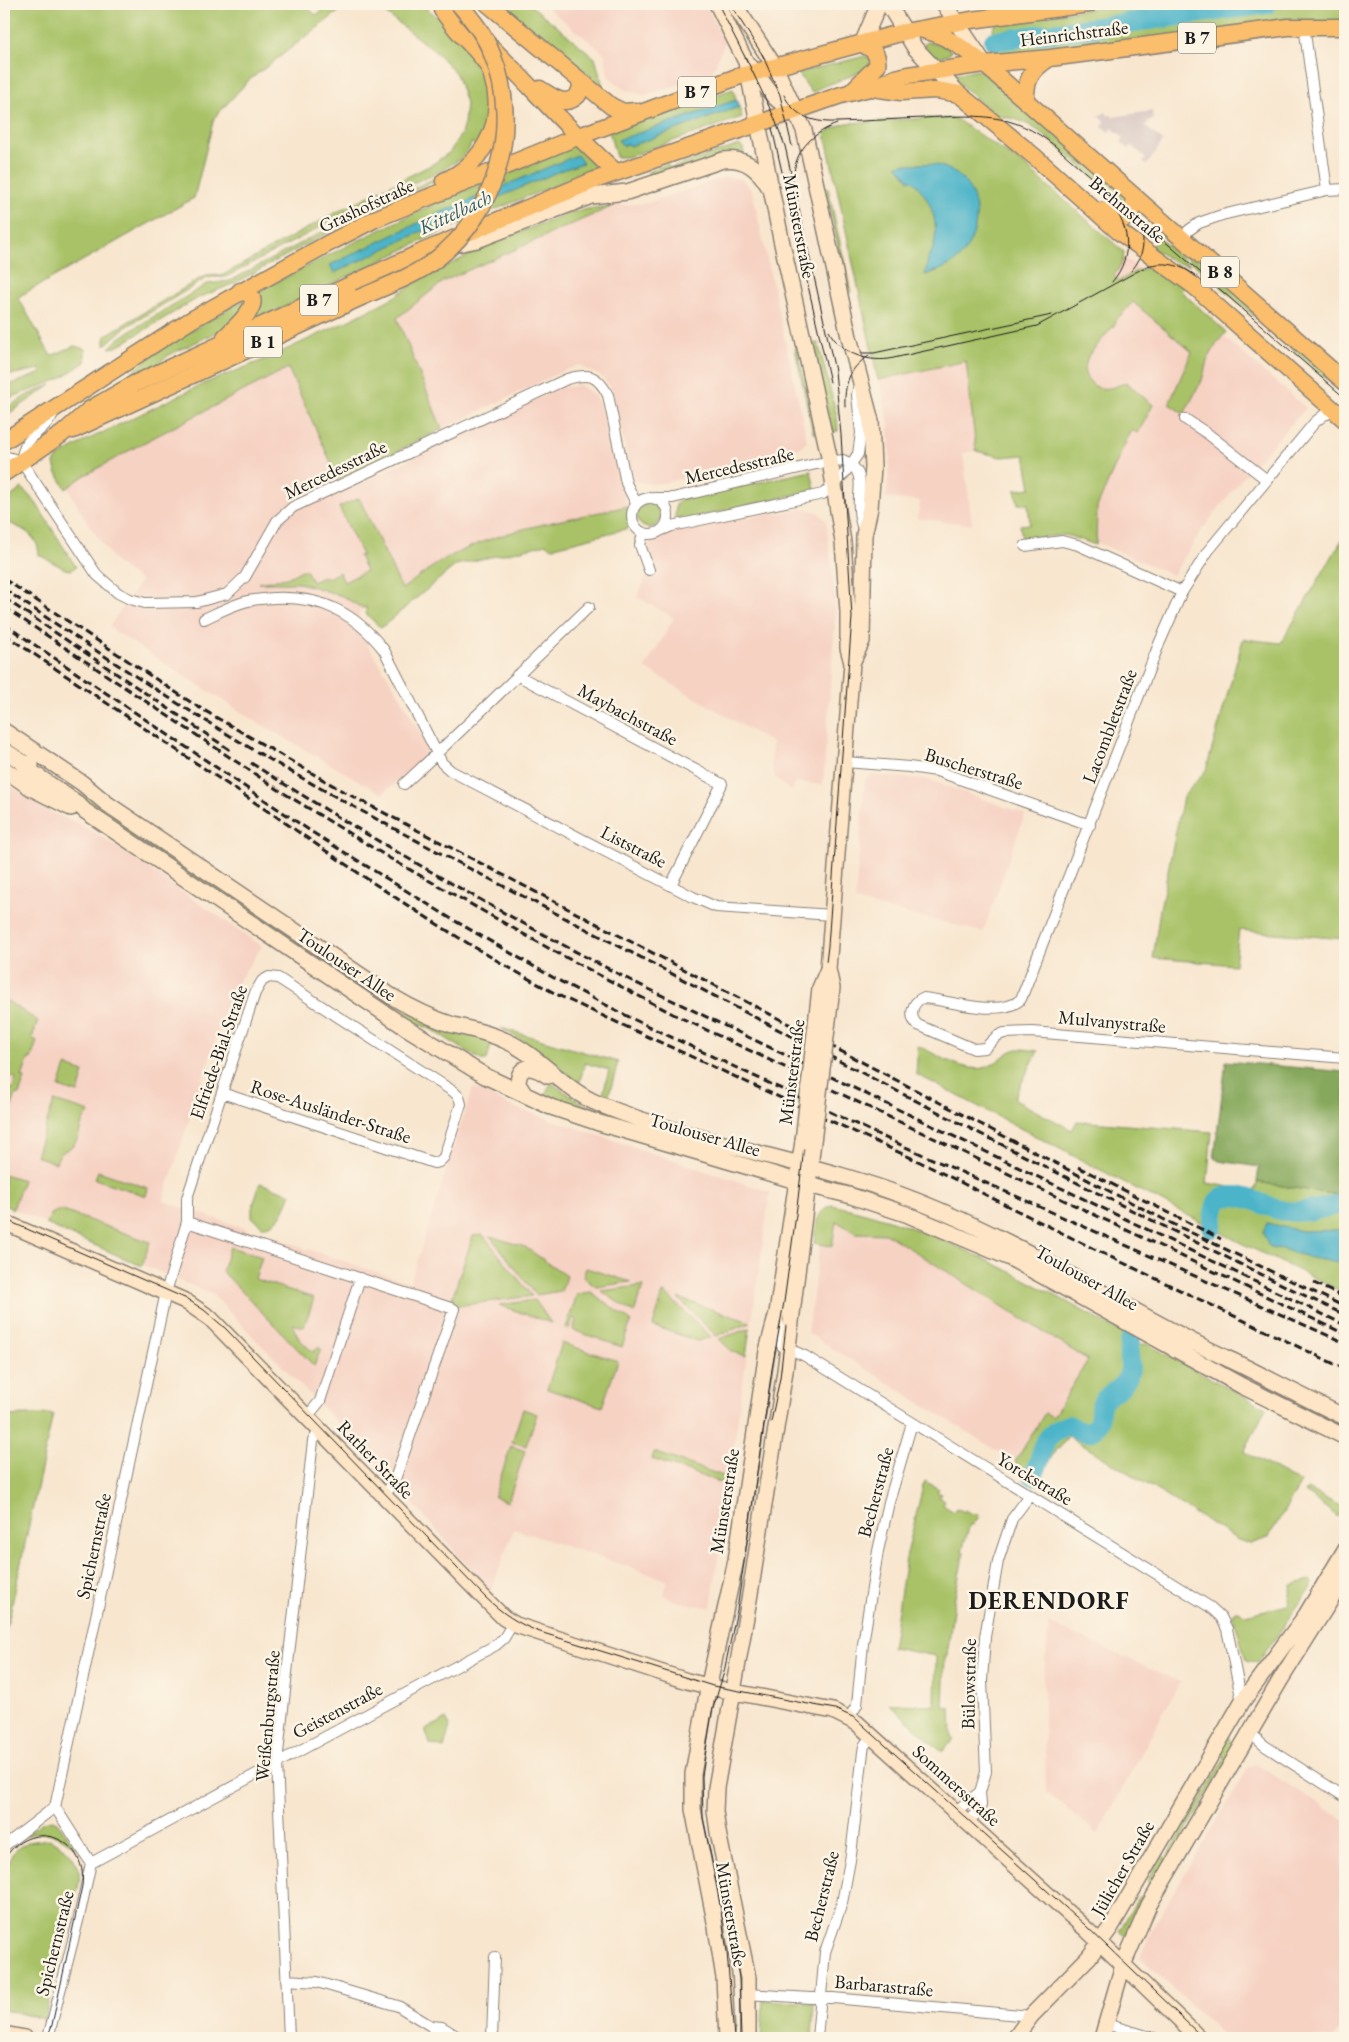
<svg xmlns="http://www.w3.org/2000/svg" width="1349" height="2042" font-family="'EB Garamond',serif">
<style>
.built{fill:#f6d2c3}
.industrial{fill:#d1bfbd}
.green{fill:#a9c268;stroke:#626f42}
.forest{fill:#86a85c;stroke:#51623c}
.water{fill:#4bb4c9;stroke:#346872}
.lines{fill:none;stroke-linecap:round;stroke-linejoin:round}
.river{stroke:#4bb4c9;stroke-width:20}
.street-casing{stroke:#8a8176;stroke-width:12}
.secondary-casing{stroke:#8a8176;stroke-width:18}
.primary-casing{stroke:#8a8176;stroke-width:19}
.street{stroke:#fff;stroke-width:10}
.secondary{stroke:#fde5c5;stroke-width:15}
.primary{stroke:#fabe6d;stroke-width:16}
.tram{stroke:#1c1c1c;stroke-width:1}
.rail{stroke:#1c1c1c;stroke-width:3;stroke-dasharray:8 4;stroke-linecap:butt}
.secondary-bridge-casing{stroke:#8a8176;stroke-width:18;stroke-linecap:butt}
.primary-bridge-casing{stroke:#8a8176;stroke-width:19;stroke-linecap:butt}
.secondary-bridge{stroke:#fde5c5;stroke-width:15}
.primary-bridge{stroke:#fabe6d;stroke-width:16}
.labels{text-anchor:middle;stroke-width:5;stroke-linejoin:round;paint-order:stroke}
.shield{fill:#fcf5e5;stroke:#5f5d58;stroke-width:1}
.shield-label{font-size:18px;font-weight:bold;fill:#1c1c1c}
.street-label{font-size:19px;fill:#1c1c1c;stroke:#fcf5e5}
.water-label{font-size:20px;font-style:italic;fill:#2f5961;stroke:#fcf5e5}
.district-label{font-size:24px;font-weight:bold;letter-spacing:1px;fill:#1c1c1c;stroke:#fcf5e5}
</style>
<rect width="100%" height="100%" fill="#fcf5e5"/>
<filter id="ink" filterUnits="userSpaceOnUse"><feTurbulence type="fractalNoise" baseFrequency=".02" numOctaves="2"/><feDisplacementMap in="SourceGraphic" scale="10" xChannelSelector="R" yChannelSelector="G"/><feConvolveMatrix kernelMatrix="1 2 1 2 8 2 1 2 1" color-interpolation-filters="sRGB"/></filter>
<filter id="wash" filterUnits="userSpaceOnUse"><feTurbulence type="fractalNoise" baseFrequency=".0096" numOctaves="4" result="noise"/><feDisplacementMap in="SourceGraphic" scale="20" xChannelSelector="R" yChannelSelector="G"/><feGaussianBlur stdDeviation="1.12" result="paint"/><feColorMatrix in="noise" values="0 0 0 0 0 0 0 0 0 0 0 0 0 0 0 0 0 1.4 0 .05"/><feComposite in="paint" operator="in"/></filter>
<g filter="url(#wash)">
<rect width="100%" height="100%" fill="#f8e6cf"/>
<path class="built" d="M543,4h162l20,38 -13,31 -66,23 -21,-6 -17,-14 -3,-22z
M847,125l268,126 62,45 129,112 -62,68 -43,55 -28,44 -91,-39 -116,-175 10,90 -13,2 9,71 -54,-5 2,-18 -34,-3 4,-39 -1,-35 -63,-287 3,-6z
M726,177l16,2 10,12 55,249 -3,5 -21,11 -119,27 -10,1 -18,-2 -9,-25 -15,-68 -10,-12 -23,-12 -16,6 -121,58 -46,-111 48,-37 91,-41 78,-34 35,-3z
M285,363l60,127 215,-102 20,-3 13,9 6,9 28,103 -95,20 -31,9 -36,14 -22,11 -41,29 -28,12 -15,12v15l8,16 33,52 27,49 -4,14 -41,35 -125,-72 -92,-58 -56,-37 32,-46 -25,-18 -30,-42 -22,-40z
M807,509l11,3 8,8 10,88 -13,177 -27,-3 -4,9 -8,-5 -9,-9 -4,-11 1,-23 -127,-75 29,-50 -37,-21 14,-30 -5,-16 6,-12 13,-7 33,-8z
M870,775l56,4 99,35 -42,118 -128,-31 10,-121z
M4,780l40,29 31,13 21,11 166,113 -31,46 -68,209 247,82 63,-196 40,20 257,85 -59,416 -36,-7 -11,-6 4,-15 -154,-51 -23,63 -107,-121 -171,-176 -209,-90z
M824,1211l83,28 186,114 -68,115 -217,-135z
M1049,1623l131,59 -82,152 -52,-42 -3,-108z
M1256,1764l89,57v203l-12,14h-107l-86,-81 14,-32 95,-158z"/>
<path class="industrial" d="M1152,111l1,10 -2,-2 -6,7 18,15 -16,24 -4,-3 3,-4 -14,-12 -3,3 -6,-5 -2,-2 3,-4 -12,-10 -3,4 -7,-6 3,-4 -7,-6 9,-4v3h5l1,2z"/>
<path class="green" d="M4,4h299l13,11 12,-9 10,6 -90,69 -34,37 -20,80 -176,99 33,59 23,-10 11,3v13l-25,17 -56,21v-13l37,-14 -1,-4 -36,7z
M374,4h47l19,15 27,28 22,36 2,36 -13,30 -6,-7 -3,7 -7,9 -20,12 -97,44 -119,63h-15l-6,2 -82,50 -18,16v-8l3,-3 91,-55 10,-4 12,1 112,-62 100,-50 17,-12 11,-18 3,-10 2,-21 -10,-29 -18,-20z
M501,4h28l24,19 42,35 8,28z
M1123,4h222v21l-348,34c-8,-11 -8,-24 -1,-36z
M927,42l19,4 4,3 1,4c-11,7 -24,4 -27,-9z
M865,56l6,3 -4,10 -49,20 -6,4 -14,-20z
M980,70l145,123 2,12 -88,-74 -10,-6 -14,-6 -19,-3 -44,-39 1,-3z
M733,89l9,28 -115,40h-11l-7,-26z
M929,118l27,1 67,45 101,88 -1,9 -9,15 5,5 15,-9 21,-7 29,21 -3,5 45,41 -9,11 -10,18 -5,19 -18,34 -15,-10 23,-52 -59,-50 -18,19 1,2 -28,33 -4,15c8,22 24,20 42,11l27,23 -15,28 -7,-3 -34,77 -1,38 -30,-10 -44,4 -2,-14 10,-1 -2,-20h-10l-3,-14 16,-2 -6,-33 -24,2 -25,-6 -10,-90 -88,19 -53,-247 15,-8 7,-2z
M576,144l21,21 -1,4 -149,60 -192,92 -2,-1 3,-26 9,-6c101,-53 204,-103 311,-144z
M739,145l4,3 1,9 -88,18 -8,-1v-2l19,-8 4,4z
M448,172l1,2 -112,54 -104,56 -35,14 -82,49 -7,1 9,-9 12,-8 77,-47 23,-3 105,-56z
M825,188h3l23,105 -3,-1z
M613,206l-169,75 -47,37 45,111 -103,51 -51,-112 -147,76 -59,33 -16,12 -10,-17 -2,-9 5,-7 28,-16 116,-56 63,-25 86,-40 42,-22 25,-17 82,-41 71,-27 21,-4z
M1165,231l172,150 -5,3 -171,-149z
M1159,238l31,27 -14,-2 -26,-16z
M244,300l2,8 -18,19 -59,28 -16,13 -66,36v-2l44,-29 28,-24z
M818,343l19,73 1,15 -6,1 -19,-88z
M797,347l19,87 -3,-1 -18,-85z
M51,385l-47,32v-7l25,-16z
M811,471l4,19 -136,31 -4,-3 1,-14 5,-5z
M22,488l14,15 40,64 -5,3 -6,-1 -26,-14c-1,-19 -14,-25 -30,-32l-5,3v-24z
M359,498l43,91c17,-12 32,-25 51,-34 55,-28 115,-35 174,-49l2,22 -78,20 -4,-4 -91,21 -75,63 -15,-14v-7l-4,1 -20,-12 -28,-9 -15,-4h-41l29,-5 15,-8h4l6,12 14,-6 2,2 11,-6 5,10 22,-11 -7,-15 3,-1 -23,-48z
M637 516a12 12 0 1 1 24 0a12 12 0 1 1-24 0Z
M1343,538l2,1v400l-106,-9 -4,35 -82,-7 7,-49 23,-112 23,-27 37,-131 38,4z
M64,786l24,12 315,211 89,32 -5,19h-6l-52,-32 -21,-7 -335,-223z
M4,999l34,22 -6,17 5,3 -6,18 -2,-1 -7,19 3,1 -6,17 -3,-1 -6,19 2,1 -5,15h-2l-1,2v-42l3,-1 6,1 3,-11 -9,-3 -3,-4z
M501,1028l117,34 -9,33 -6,-1 6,-24 -24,-7 -6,21 -36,-30z
M918,1046c19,8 44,26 66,22 13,-3 23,-18 34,-19 7,0 14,1 20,2l-23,45v4l57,30 5,-9 135,11 -5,51 48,8 2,-9 88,14v97l-104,-50 -325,-169z
M66,1066l18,6 -6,21 -19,-6z
M551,1083l31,20 95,36 -134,-40z
M54,1101l36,11c-13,12 -7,21 -16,32 -8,9 -14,5 -18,19l-20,-7z
M98,1171l50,17 -2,8 -51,-17z
M4,1174l19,6 -10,29 -9,-4z
M260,1183l31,11c-6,13 -11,33 -29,32l-10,-9v-9z
M832,1205c112,23 213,85 312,140l1,-2 121,65 -22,44 57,31 -33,55 -18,6 -12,-4 -170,-104 -9,13 -2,-1 -16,27 -2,-2 -3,6 -18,-12 1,-2 -4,-3 30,-49 8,4 35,-57 -201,-126 -31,-1 -20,-12 -4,25 -18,-3c2,-17 0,-30 18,-38z
M57,1211h6l87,31 -8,24 -96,-42 5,-10z
M483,1235l49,61 -76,10 -6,-2 23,-68z
M490,1236l35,11 42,29 -6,15 -25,4z
M230,1247l32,10 -7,22 59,19 -10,29 -11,-3c2,13 11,20 20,28l6,-5 2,2 -7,17 -92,-95z
M586,1268l45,14 -35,5 -13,-10z
M640,1286h3l-9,27 -33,-22z
M591,1292l40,29 -9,26 -49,-17 3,-11 -3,-1 -4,11 -3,-1 11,-34z
M663,1293l3,1 45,43 -13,4 -45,-15z
M678,1298l72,24v1l-34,13z
M535,1300l16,23 -52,-18z
M750,1328l-4,28 -13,-4 -14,-13z
M562,1343l56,18 -16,46 -55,-18z
M523,1409l14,5 -11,32 -14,-4z
M53,1414l-49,227v-225z
M511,1446l14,5 -17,51 -14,-5z
M654,1452l75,26 -1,7 -76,-26z
M925,1481l14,8 -2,3 4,2 -2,3 6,4 -2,4 11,7 3,-4 7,4 1,-2 10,5 2,-2 3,3 -3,4h-2l-1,5 -4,-1 -8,27 2,1 -10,49 -7,56h-2l-2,50 8,1 1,29 2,2 -12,13 -53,-48 46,1 1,-49 -44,-8 14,-90 17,-72z
M1307,1489l37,19 -6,9 -33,-25z
M1310,1580l3,4 -55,79 -12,-3 -13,-45 2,-4h4l6,4 43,-10 4,-20z
M446,1719l4,7 -6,22 -14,-4 -5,-14z
M1228,1736l6,14 -81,138h-3l-2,-8 13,-29 4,9 59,-100 -4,-10z
M52,1820l5,2 20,28c-17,-18 -35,-21 -57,-12l23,-16z
M49,1839c15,6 27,17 30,33 3,16 -8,30 -12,45 -8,34 -15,68 -22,102l-41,-9v-128l2,-8 6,-20 6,-6 10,-6z
M1145,1894l3,4 -22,38 -6,-6 18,-32z
M763,2000l51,3 -2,35h-51z"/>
<path class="forest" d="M1226,1061l119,11v124l-88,-14 2,-15 -40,-6 -5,-3z"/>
<path class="water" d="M736,100l3,7 -97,35 -12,4 -3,-2 -4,2 -5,-6z
M577,155l6,8 -21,7 -127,55 -101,48 -4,-8 105,-50z
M904,164c14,0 28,-2 42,4 31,14 38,49 22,78 -3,4 -5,9 -9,12 -9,9 -22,13 -34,17l4,-21h2c11,-28 1,-54 -19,-74l-2,1 -13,-16z
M1267,1223l34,8 44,-1v34l-34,-6 -33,-10 -5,1 -5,-4 -5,-13z"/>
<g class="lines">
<path class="river" d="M994,41l273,-37
M1212,1228c1,-7 2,-26 8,-29 17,-9 41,5 56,10 22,7 48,-1 69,-6
M1033,1476c11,-21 6,-42 35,-51l14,6 8,1c16,-12 6,-22 13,-31 9,-10 23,-14 26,-28 4,-12 -4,-20 2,-34"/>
</g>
</g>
<g filter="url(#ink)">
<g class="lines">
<defs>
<path id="street" d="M1304,26l23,164
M1182,238l7,-8 10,-7 23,-8 105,-25 18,-1
M1345,408l-21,7 -9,7 -107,129 -26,41 -23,52 -138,355c-20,20 -75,0 -99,-1 -10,5 -14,19 -4,27l56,24 11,-1 12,-12 7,-3 28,-1 313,26
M1185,419l23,15 59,46
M4,456l17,5 76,114 21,18 12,6 15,4 52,-1 30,-8 18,-17 32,-56 16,-14 274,-128c21,-6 30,-5 41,16l18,88 10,20
M21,461c4,-28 22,-27 32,-47
M632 516a18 18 0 1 1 36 0a18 18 0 1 1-36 0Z
M655,498h18l143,-34 27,-4c25,12 14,27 16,49 0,7 2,14 4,20
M660,531l12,-5 151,-32 21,-20 14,-20 3,-21 -4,-38 2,-11
M643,533l-3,12 9,25
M1025,546l37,-5 16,4 104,47
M204,619c13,-6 26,-13 40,-17 9,-3 20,-3 30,-4 48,-2 81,15 110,52l58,113 9,8 242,126 23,10 116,8
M517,675l205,109 -51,101
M845,762l64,5 28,4 153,54
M404,784c63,-58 123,-118 185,-177
M187,1222l267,87 -60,173 -10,14
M778,1322l4,24 23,10 405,251 11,10 6,12 15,73
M307,1417l13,-16 40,-123
M849,1718l8,-13 6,-61 15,-93 11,-49 23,-79
M1250,1733l15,13 80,51
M956,1811l24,-19
M968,1822l11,-11 2,-6 -1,-13 6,-20 -4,-91 3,-44 13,-76 14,-42 18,-24
M4,1846l51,-39 111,-515 21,-70v-24l68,-205 7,-12 7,-4 9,1 176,114 5,5 2,7 -17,53 -5,5 -5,1 -212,-70
M91,1863l405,-218 8,-7 9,-15
M286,1980l31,2 81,24 33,20 10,12
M748,1994l62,4h23l198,18
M1106,2024l48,14
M431,2026l11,1 18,11
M48,2038l31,-121 12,-54 -36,-56
M289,2038l-12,-276 36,-321 7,-11
M492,2038l3,-81
M817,2038l8,-86 17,-49 9,-48 12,-103 1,-6 8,-11
M1344,2038l1,-1"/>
<path id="secondary" d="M717,4l29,58 35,177 49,222 13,81 5,70v36l4,15
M734,4l41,63 29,63 45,207 22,84 2,46 -3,41 -6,27 -2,106 -10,22 -24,306
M888,4l27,44 44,46
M944,4l38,56
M862,44l17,-40
M749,65c17,18 20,35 46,45
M448,246l29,-6 114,-44 36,-4 96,-32c22,-3 36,9 46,27
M4,731l78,52 24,20 285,193c20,12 40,22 62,29 17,4 34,7 51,15 36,15 58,49 95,64 102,42 214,56 318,97 91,36 176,88 263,134 18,10 38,19 57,28 36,18 72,37 108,54
M4,750l18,12 9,3
M22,762l4,6 52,36 7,7 317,214 83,51 66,31 45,15 224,66 28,7 58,19 104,44 232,128 103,51
M4,769l27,19 40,20
M525,1095l-7,-11c1,-23 17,-17 30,-8
M4,1222l181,79 25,17 281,287 13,13 12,7 171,56 37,9 109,21 24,12 230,207 112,108
M4,2034l21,4
M727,2038l-3,-60 -8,-51 -23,-118v-35l15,-85 28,-129 31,-209 10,-38 26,-172
M748,2038v-60l-30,-146 -3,-21 1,-23 34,-194 35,-223 24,-196
M1015,2038l16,-22 58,-59 22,-30 131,-225 64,-87 39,-65
M1102,2038l21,-73 26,-60 132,-226 64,-102"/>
<path id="primary" d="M488,4l123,102 12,6 13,-1
M442,10c5,7 10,14 16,21 10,12 22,21 30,35 4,6 5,15 7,22 8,40 -14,76 -51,93
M923,30c24,5 42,20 61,34l361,318
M487,43c44,43 83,89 129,129
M872,88l29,4 35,-2 23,4 76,63 83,74 76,55 151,134
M540,89c13,8 25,19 38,6l3,-8 -1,-6
M851,92l26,-26c2,-12 -4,-17 -15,-22
M1026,101c-1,-22 6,-32 24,-43
M1104,210l9,6 11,3c10,-6 11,-13 9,-24
M225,337c9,-9 47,-40 15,-46
M73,430l286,-132
M4,441l187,-121 138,-77 46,-24 202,-82 160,-60 167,-45 67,-12 118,-16
M4,473l58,-39 27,-24 45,-26 288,-132 173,-72 246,-85 29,-7 25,-10 13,-3 76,-11 66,-6 238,-31h57"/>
</defs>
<use href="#street" class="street-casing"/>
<use href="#secondary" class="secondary-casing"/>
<use href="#primary" class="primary-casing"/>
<use href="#street" class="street"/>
<use href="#secondary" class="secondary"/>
<use href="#primary" class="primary"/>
<path class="tram" d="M718,4l30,59
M730,4l35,55
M762,54l18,41 12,51
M784,95c11,23 31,28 55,27 28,-1 56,-3 85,-4 51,-3 88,-7 131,28l290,252
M772,128l58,254
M794,173c2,-25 21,-41 43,-49
M1105,198c25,23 30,57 7,84
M1131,271c14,-15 16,-35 5,-53
M829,331c11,22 37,31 60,28l148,-33 110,-60c18,-5 35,-1 49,10
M861,353h13l178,-38
M845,407c-1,-22 4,-40 24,-51
M4,1219l183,80 17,11 21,18 260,269c17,16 33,27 55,35l173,54 122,23 20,9 230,207 118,113
M771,1422l9,-44 6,-52
M4,1860c24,-44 85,-24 78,26l-30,139 -5,13
M729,1914l10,64 2,60
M734,2038l-7,-86 -9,-62 -15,-72 -1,-42 10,-64 12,-40 13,-62 35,-241 12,-67 13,-95 31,-261 24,-329 -11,-182 -6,-64 -50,-225 -11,-29 -29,-61"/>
<path class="rail" d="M4,579l191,126 151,88 717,374 100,52 182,88
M4,589c95,64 191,128 291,185 120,68 244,130 366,194 226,119 454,236 684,347
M4,598l226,152
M4,607l278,185 109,67 159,90 123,65 672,320
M4,624l308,208 138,86 104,60 81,42 257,121 453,202
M4,634l265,178
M251,763c123,78 249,150 379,217l715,345
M264,808c97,68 195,134 298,189l358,165 174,87 251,120
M1078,1167l143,72
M1314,1283l31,15"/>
<defs>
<path id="secondary-bridge" d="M803,1141l17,-153 8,-19
M811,1158l21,-170 -4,-19"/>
<path id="primary-bridge" d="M359,298c25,-11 53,-21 75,-37 63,-47 88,-134 58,-207 -7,-19 -20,-35 -33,-50"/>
</defs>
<use href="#secondary-bridge" class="secondary-bridge-casing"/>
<use href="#primary-bridge" class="primary-bridge-casing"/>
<use href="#secondary-bridge" class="secondary-bridge"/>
<use href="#primary-bridge" class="primary-bridge"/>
</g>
</g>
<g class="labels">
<g class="shield">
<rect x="1178" y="22.5" width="38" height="31" rx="4"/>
<rect x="678" y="76.5" width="38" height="31" rx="4"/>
<rect x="1201" y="256.5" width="38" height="31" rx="4"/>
<rect x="300" y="284.5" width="38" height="31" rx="4"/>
<rect x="244" y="326.5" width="38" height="31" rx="4"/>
</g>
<g class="shield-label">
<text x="1197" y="44">B 7</text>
<text x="697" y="98">B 7</text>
<text x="1220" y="278">B 8</text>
<text x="319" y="306">B 7</text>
<text x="263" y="348">B 1</text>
</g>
<g class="street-label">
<text transform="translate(1074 33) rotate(-7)" y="7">Heinrichstraße</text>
<text transform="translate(366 205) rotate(-25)" y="7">Grashofstraße</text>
<text transform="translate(1128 209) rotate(40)" y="7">Brehmstraße</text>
<text transform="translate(800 226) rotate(79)" y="7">Münsterstraße</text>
<text transform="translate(739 465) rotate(-13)" y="7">Mercedesstraße</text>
<text transform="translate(335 469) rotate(-26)" y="7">Mercedesstraße</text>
<text transform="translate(628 714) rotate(28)" y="7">Maybachstraße</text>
<text transform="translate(1109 726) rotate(-69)" y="7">Lacombletstraße</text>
<text transform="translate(974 768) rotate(17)" y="7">Buscherstraße</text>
<text transform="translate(634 846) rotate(27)" y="7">Liststraße</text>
<text transform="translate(347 964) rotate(34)" y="7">Toulouser Allee</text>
<text transform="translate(1112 1021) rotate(5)" y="7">Mulvanystraße</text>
<text transform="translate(218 1052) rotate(-71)" y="7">Elfriede-Bial-Straße</text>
<text transform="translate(791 1072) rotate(-83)" y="7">Münsterstraße</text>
<text transform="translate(331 1111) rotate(18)" y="7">Rose-Ausländer-Straße</text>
<text transform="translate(705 1134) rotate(16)" y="7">Toulouser Allee</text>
<text transform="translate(1087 1277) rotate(29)" y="7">Toulouser Allee</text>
<text transform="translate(376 1459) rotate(46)" y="7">Rather Straße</text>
<text transform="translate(1035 1478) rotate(31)" y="7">Yorckstraße</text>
<text transform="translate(875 1492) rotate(-75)" y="7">Becherstraße</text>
<text transform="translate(724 1501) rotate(-81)" y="7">Münsterstraße</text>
<text transform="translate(93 1546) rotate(-78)" y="7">Spichernstraße</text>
<text transform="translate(968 1684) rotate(-89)" y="7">Bülowstraße</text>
<text transform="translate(337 1710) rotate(-28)" y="7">Geistenstraße</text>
<text transform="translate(267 1716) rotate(-85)" y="7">Weißenburgstraße</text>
<text transform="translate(957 1785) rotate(42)" y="7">Sommersstraße</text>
<text transform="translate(1122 1868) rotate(-60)" y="7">Jülicher Straße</text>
<text transform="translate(821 1896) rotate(-76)" y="7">Becherstraße</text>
<text transform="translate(732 1914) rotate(80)" y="7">Münsterstraße</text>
<text transform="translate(54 1943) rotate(-76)" y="7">Spichernstraße</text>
<text transform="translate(884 1985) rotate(5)" y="7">Barbarastraße</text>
</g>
<g class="water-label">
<text transform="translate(455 212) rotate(-25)" y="7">Kittelbach</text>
</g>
<g class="district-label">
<text x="1049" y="1609">DERENDORF</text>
</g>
</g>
<rect width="1349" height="2042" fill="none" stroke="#fcf5e5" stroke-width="20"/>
</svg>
